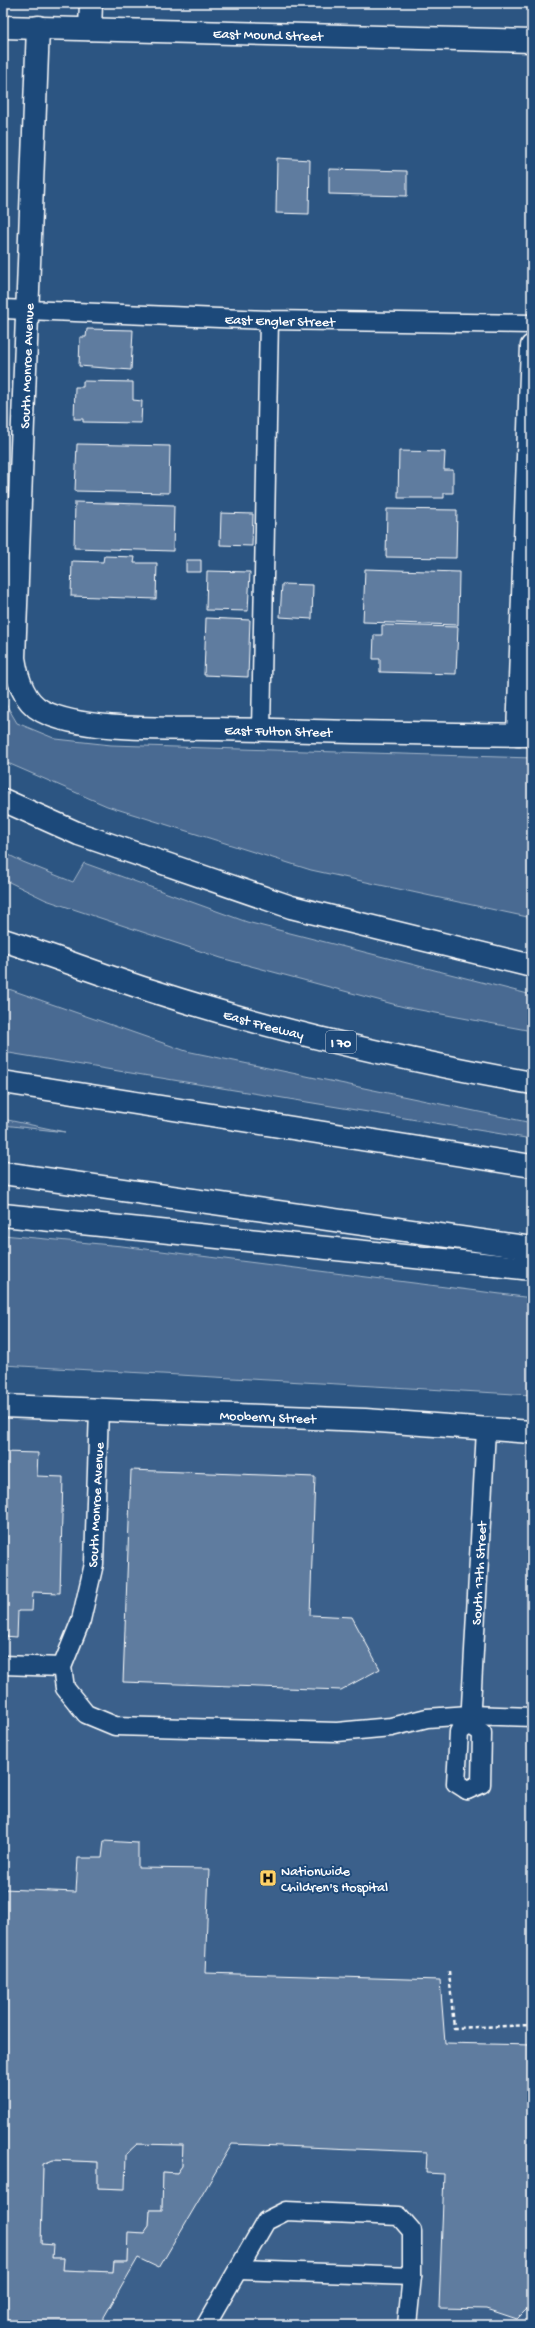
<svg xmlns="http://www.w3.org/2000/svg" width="535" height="2328" font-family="'Gochi Hand',sans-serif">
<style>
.built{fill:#3b618b}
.green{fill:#486b92;stroke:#a4b5c8}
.building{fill:#5e7c9f;stroke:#fff;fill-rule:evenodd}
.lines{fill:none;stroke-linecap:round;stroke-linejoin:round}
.lane-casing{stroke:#fff;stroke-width:21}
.street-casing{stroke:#fff;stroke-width:25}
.secondary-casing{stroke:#fff;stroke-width:25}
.highway-casing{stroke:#fff;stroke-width:25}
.path{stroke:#fff;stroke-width:2.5;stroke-dasharray:4 3;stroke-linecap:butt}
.lane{stroke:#1f4a7a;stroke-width:18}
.street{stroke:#1f4a7a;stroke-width:22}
.secondary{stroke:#1f4a7a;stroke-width:22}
.highway{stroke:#1f4a7a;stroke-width:22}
.labels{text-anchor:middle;stroke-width:4;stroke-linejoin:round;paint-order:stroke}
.shield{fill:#1f4a7a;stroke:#bcc9d7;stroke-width:1}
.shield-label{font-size:13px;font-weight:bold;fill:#fff}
.street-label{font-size:14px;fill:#fff;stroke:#1f4a7a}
.poi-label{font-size:14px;fill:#fff;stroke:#1f4a7a;text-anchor:start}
</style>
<rect width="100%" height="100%" fill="#2c5582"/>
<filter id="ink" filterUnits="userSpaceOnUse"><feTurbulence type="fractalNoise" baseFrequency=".025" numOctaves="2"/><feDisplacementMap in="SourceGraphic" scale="8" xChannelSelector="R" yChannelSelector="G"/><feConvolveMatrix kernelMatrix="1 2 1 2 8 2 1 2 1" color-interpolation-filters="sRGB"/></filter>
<g filter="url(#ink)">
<path class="built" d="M3,1394l223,8 306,29v894h-529z"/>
<path class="green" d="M3,699l14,24 39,16 55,6 421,13v160l-221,-48 -204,-64 -104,-45z
M3,852l20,10 50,20 11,-19 163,59 285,73v36l-128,-24 -183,-49 -175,-58 -43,-21z
M3,987l183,64 346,72v16l-529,-87z
M3,1119l62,13 -62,-7z
M3,1235l119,11 410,52v97l-529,-30z
M137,2144l46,1 -1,21 -5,7 -14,-1 -1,38h-12l-1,16 -5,7h-16l-1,29h-13l-1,10 -50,-2 1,-12h-12v-13l-11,-1 2,-80 10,-4 45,2v26l26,1 2,-35z"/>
<path class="building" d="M277,158l33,2 -1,54 -33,-1z
M329,169l78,2v25l-78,-2z
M87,329l46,1 -2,40 -52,-4 1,-29h6z
M83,381l50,1v18l9,1 -1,22 -58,-1v-3h-9l1,-32h8z
M77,444l93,2 -1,47 -94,-2z
M399,451l46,1 -1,18h9v23h-9v5h-46z
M75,502l99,3 -1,46 -99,-3z
M387,509l70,1 -1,48 -70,-1z
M221,513l32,1 -1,32 -32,-1z
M104,556l31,1 -1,6h23l-1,36 -85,-3 1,-35 31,1z
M186,560h15v12h-15z
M365,569l94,3 -1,53 -95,-3z
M207,571l43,1 -2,39 -42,-1z
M282,584l31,1 -1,34 -32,-2z
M206,618l44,2 -2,57 -44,-2z
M382,625l76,2 -2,47 -76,-2v-13h-7l1,-24h8z
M3,1452l35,1 -1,23 26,1 -3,116 -27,-1 -1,19h-14l-1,26 -14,-1z
M131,1470l184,7 -5,138 42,2 28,52 -39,21 -218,-8z
M104,1841l34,2v25l71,1 -4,104 235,7 5,63 87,2v266l-5,-2 -10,10 -30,-10 -48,-1 5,-134 -18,-1 1,-21 -195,-8 -73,124 -21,-10 -34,59v8h-101v-436l73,3 2,-34h24zM137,2144l46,1 -1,21 -5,7 -14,-1 -1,38h-12l-1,16 -5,7 -16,-1 -1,30h-13l-1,10 -50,-2 1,-12h-12l1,-13 -12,-1 2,-80 10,-4 45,2v26l27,1 1,-35z"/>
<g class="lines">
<defs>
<g id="lane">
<path id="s1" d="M3,309l266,11 263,4"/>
<path d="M261,730l8,-410"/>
<path d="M99,1409l-5,155 -13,56 -19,47 3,21 21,26 29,12 222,6 54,-5 36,-9 42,-3 63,2"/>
<path d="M3,1665l59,2"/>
<path id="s2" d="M470,1724l16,-294"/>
<path d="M467,1790l14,-6 1,-51 -12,-9"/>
<path d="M467,1790l-11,-7 3,-51 11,-8"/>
<path d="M238,2270l174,6"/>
<path d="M206,2325l60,-104 20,-10 113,5 13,15v45l-5,49"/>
</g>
<g id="street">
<path id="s3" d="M3,27l529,14"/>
<path id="s4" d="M38,27l-24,631c3,20 9,43 28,53 40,21 130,17 176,18 105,2 209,5 314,6"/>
<path d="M90,29l1,-26"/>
<path d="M518,735l14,-389"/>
</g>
<g id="secondary">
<path id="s5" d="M3,1406l362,14 167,12"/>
</g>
<g id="highway">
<path d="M3,800l76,34 212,73 241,59"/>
<path id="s6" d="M3,940c50,16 99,35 149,51 124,40 252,69 380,92"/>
<path d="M3,1082l529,84"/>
<path d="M3,1173l529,75"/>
<path d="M3,1215l529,54"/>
</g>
</defs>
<use href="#lane" class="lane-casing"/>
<use href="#street" class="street-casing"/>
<use href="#secondary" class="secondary-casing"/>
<use href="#highway" class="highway-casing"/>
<path class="path" d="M449,1971l5,57 78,-3"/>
<use href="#lane" class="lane"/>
<use href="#street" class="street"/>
<use href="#secondary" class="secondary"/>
<use href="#highway" class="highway"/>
</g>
</g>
<defs>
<symbol id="hospital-square" viewBox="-11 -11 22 22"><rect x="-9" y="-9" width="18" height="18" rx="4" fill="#ffd166" stroke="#1f4a7a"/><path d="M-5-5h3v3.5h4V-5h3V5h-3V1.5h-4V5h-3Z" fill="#111"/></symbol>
</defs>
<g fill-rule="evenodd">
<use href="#hospital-square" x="258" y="1868" width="20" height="20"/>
</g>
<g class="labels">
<rect class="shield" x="326" y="1031" width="30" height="22" rx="3"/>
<g class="shield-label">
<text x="341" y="1047">I 70</text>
</g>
<g class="street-label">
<text dy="5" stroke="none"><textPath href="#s3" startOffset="265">East Mound Street</textPath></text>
<text dy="5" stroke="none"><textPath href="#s1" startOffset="277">East Engler Street</textPath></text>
<text transform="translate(26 366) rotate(-88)" y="5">South Monroe Avenue</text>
<text dy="5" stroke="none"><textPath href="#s4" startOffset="932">East Fulton Street</textPath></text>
<text dy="5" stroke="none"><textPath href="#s6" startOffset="274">East Freeway</textPath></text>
<text dy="5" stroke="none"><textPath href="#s5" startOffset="265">Mooberry Street</textPath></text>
<text transform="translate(95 1505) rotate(-87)" y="5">South Monroe Avenue</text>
<text dy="5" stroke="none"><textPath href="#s2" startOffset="151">South 17th Street</textPath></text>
</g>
<g class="poi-label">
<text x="281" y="1875">Nationwide<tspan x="281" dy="16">Children's Hospital</tspan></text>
</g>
</g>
<rect width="535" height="2328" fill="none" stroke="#1f4a7a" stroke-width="16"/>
<rect x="8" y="8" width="519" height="2312" fill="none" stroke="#fff" stroke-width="1.5" filter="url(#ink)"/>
</svg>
